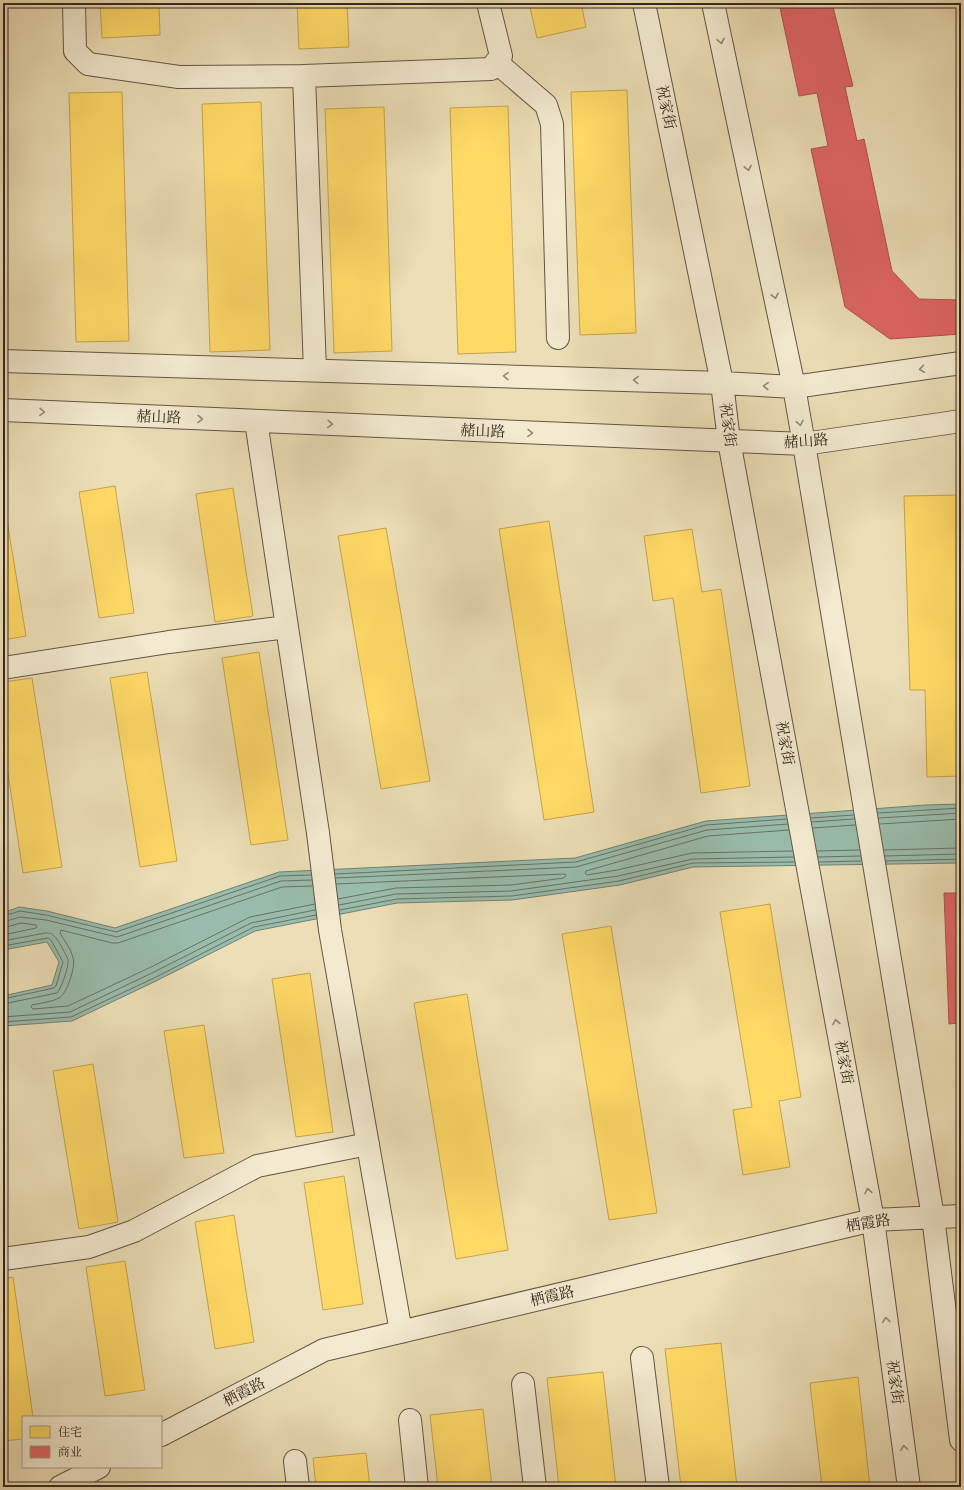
<svg xmlns="http://www.w3.org/2000/svg" width="964" height="1490" font-family="Alegreya,'Noto Serif SC',serif">
<style>
.water{fill:#99bcac;stroke:#718173}
.homes{fill:#ffd966;stroke:#c3a450}
.shops{fill:#e06666;stroke:#ad5350}
.lines{fill:none;stroke-linecap:round;stroke-linejoin:round}
.shore{stroke:#687265;stroke-width:1}
.minor-casing{stroke:#645644;stroke-width:24}
.minor{stroke:#f3ead0;stroke-width:22}
.oneway{stroke:#948977}
.labels{text-anchor:middle;stroke-width:4;stroke-linejoin:round;paint-order:stroke}
.street-label{font-size:15px;fill:#36281e;stroke:#f3ead0}
</style>
<rect width="100%" height="100%" fill="#ecdeb6"/>
<filter id="stains"><feTurbulence type="fractalNoise" baseFrequency=".005" numOctaves="4"/><feColorMatrix values="0 0 0 0 .2 0 0 0 0 .09 0 0 0 0 .02 0 0 0 .5 -.17"/></filter>
<radialGradient id="worn" r=".72"><stop offset=".6" stop-color="#630" stop-opacity="0"/><stop offset="1" stop-color="#630" stop-opacity=".3"/></radialGradient>
<path class="water" d="M961,804v59l-268,4 -73,18 -108,15 -115,3 -142,28 -99,50 -84,40 -69,5v-30l49,-11 7,-23 -12,-20 -44,8v-37l16,-6 28,4 68,17 164,-56 296,-14 131,-37 220,-16z"/>
<path class="homes" d="M100,3h59l1,32 -58,3z
M297,3h50l2,44 -50,2z
M529,3h52l5,24 -49,11z
M787,3h40l18,78 -38,8z
M627,90l9,243 -56,2 -9,-243z
M122,92l7,249 -53,1 -7,-249z
M261,102l9,248 -60,2 -8,-248z
M508,106l8,246 -58,2 -8,-246z
M384,107l8,244 -58,2 -9,-244z
M858,145l34,157 -38,8 -34,-157z
M115,486l19,127 -35,5 -20,-126z
M233,488l20,128 -38,6 -19,-128z
M961,495v281l-34,1 -2,-87h-15l-6,-194z
M3,496l23,140 -23,4z
M549,521l45,291 -50,8 -45,-291z
M386,528l44,253 -49,8 -43,-253z
M692,529l10,63 19,-3 29,197 -49,7 -28,-195 -20,3 -9,-65z
M259,652l29,188 -37,5 -29,-187z
M147,672l30,189 -37,6 -30,-189z
M32,678l30,189 -39,6 -20,-133v-58z
M946,895h15v127h-11z
M770,904l31,193 -22,4 11,66 -47,8 -10,-65 19,-3 -32,-195z
M611,926l46,287 -48,7 -47,-286z
M310,973l23,159 -37,5 -24,-158z
M467,994l41,256 -52,9 -42,-256z
M204,1025l20,128 -40,5 -20,-127z
M93,1064l25,158 -39,7 -26,-158z
M344,1176l19,128 -40,6 -19,-127z
M234,1215l20,127 -39,7 -20,-127z
M125,1261l20,129 -40,6 -19,-129z
M13,1277l20,140h-10v22l-20,2v-162z
M721,1343l16,144h-56l-16,-138z
M603,1372l13,115h-57l-12,-109z
M858,1377l12,110h-48l-12,-104z
M483,1409l9,78h-54l-8,-72z
M366,1453l4,34h-54l-3,-29z"/>
<path class="shops" d="M779,3h53l21,83 -8,1 12,54 7,-2 28,132 27,28 42,1v34l-71,5 -45,-32 -34,-158 17,-3 -11,-53 -18,3z
M944,893h17v205l-3,-75 -9,1z"/>
<g class="lines">
<path class="shore" d="M878,813l83,-5
M811,818l43,-3
M879,818l82,-5
M812,822l42,-3
M880,824l81,-5
M813,828l42,-3
M789,830l-81,6 -122,35 -1,2 2,2 30,-5 75,-17 101,-2
M884,850l77,-2
M817,851l43,-1
M885,856l76,-2
M818,857l43,-1
M886,861l75,-2
M819,862l42,-1
M335,874l241,-12 130,-37 81,-6
M336,878l240,-11 131,-37 81,-6
M336,884l228,-10 2,1 -2,3 -53,7 -115,3 -58,11
M312,886l-30,1 -164,56h-6l-51,-13 -1,3c4,7 11,16 13,25 3,8 -6,36 -14,40 -7,4 -19,5 -27,7l-1,2 2,2 35,-3 81,-38 101,-51 65,-13
M339,905l57,-11 115,-3 107,-15 75,-17 101,-2
M340,910l57,-11 115,-3 107,-15 74,-18 102,-1
M3,916l17,-5 26,4 70,17 164,-56 31,-1
M3,922l17,-5 26,3 71,17 164,-56 31,-1
M3,928l18,-5 15,2 1,2 -1,1 -33,7
M3,941l42,-8c4,0 7,0 9,3 4,3 13,20 14,24 1,7 -7,29 -11,33l-54,11
M3,946l45,-8 3,2 12,22 -7,24 -2,2 -51,11
M3,1017l67,-5 82,-39 99,-50 64,-13
M3,1022l68,-5 83,-39 100,-51 62,-12"/>
<defs>
<path id="minor" d="M74,3l1,48 13,13 91,13 125,-1
M644,3l78,380 7,58 144,779 36,267
M713,3l81,384 10,57 129,773 28,223
M496,62l50,43 6,19 6,214
M3,361l719,22 72,4 167,-24
M315,370l-11,-294 187,-7 10,-13 -13,-53
M3,410l801,34 157,-23
M256,421l62,412 12,97 71,402
M3,668l166,-26 118,-15
M3,1259l86,-12 45,-16 123,-65 111,-22
M642,1358l16,129
M523,1384l12,103
M410,1420l7,67
M161,1435l163,-85 549,-130 88,-4
M295,1461l3,26
M60,1487l39,-20"/>
</defs>
<use href="#minor" class="minor-casing"/>
<use href="#minor" class="minor"/>
</g>
<defs><path id="oneway-chevron" d="M-2-3.5L2.5 0L-2 3.5" fill="none" stroke-width="1.6" stroke-linecap="round" stroke-linejoin="round"/></defs>
<g class="oneway">
<use href="#oneway-chevron" transform="translate(721 41) rotate(78)"/>
<use href="#oneway-chevron" transform="translate(748 168) rotate(78)"/>
<use href="#oneway-chevron" transform="translate(775 296) rotate(78)"/>
<use href="#oneway-chevron" transform="translate(922 369) rotate(172)"/>
<use href="#oneway-chevron" transform="translate(506 376) rotate(-178)"/>
<use href="#oneway-chevron" transform="translate(636 380) rotate(-178)"/>
<use href="#oneway-chevron" transform="translate(766 386) rotate(-177)"/>
<use href="#oneway-chevron" transform="translate(42 412) rotate(2)"/>
<use href="#oneway-chevron" transform="translate(200 419) rotate(2)"/>
<use href="#oneway-chevron" transform="translate(800 423) rotate(80)"/>
<use href="#oneway-chevron" transform="translate(330 424) rotate(2)"/>
<use href="#oneway-chevron" transform="translate(530 433) rotate(2)"/>
<use href="#oneway-chevron" transform="translate(836 1022) rotate(-100)"/>
<use href="#oneway-chevron" transform="translate(868 1191) rotate(-100)"/>
<use href="#oneway-chevron" transform="translate(886 1320) rotate(-98)"/>
<use href="#oneway-chevron" transform="translate(904 1448) rotate(-98)"/>
</g>
<g class="labels">
<g class="street-label">
<text transform="translate(666 107) rotate(78)" y="5">祝家街</text>
<text transform="translate(159 417) rotate(2)" y="5">赭山路</text>
<text transform="translate(728 425) rotate(82)" y="5">祝家街</text>
<text transform="translate(483 431) rotate(2)" y="5">赭山路</text>
<text transform="translate(806 441) rotate(-4)" y="5">赭山路</text>
<text transform="translate(785 743) rotate(80)" y="5">祝家街</text>
<text transform="translate(844 1062) rotate(80)" y="5">祝家街</text>
<text transform="translate(868 1223) rotate(-9)" y="5">栖霞路</text>
<text transform="translate(552 1296) rotate(-13)" y="5">栖霞路</text>
<text transform="translate(895 1382) rotate(82)" y="5">祝家街</text>
<text transform="translate(244 1392) rotate(-27)" y="5">栖霞路</text>
</g>
</g>
<rect width="964" height="1490" fill="none" stroke="#ecdeb6" stroke-width="16"/>
<rect x="4" y="4" width="956" height="1482" fill="none" stroke="#36281e" stroke-width="2"/>
<rect x="8" y="8" width="948" height="1474" fill="none" stroke="#36281e"/>
<rect x="22" y="1416" width="140" height="52" fill="#f3ead0" stroke="#a79c89"/>
<rect x="30" y="1426" width="20" height="12" fill="#ffd966" stroke="#a79c89"/>
<text x="58" y="1436" font-size="12" fill="#36281e">住宅</text>
<rect x="30" y="1446" width="20" height="12" fill="#e06666" stroke="#a79c89"/>
<text x="58" y="1456" font-size="12" fill="#36281e">商业</text>
<rect width="100%" height="100%" filter="url(#stains)"/>
<rect width="100%" height="100%" fill="url(#worn)"/>
</svg>
